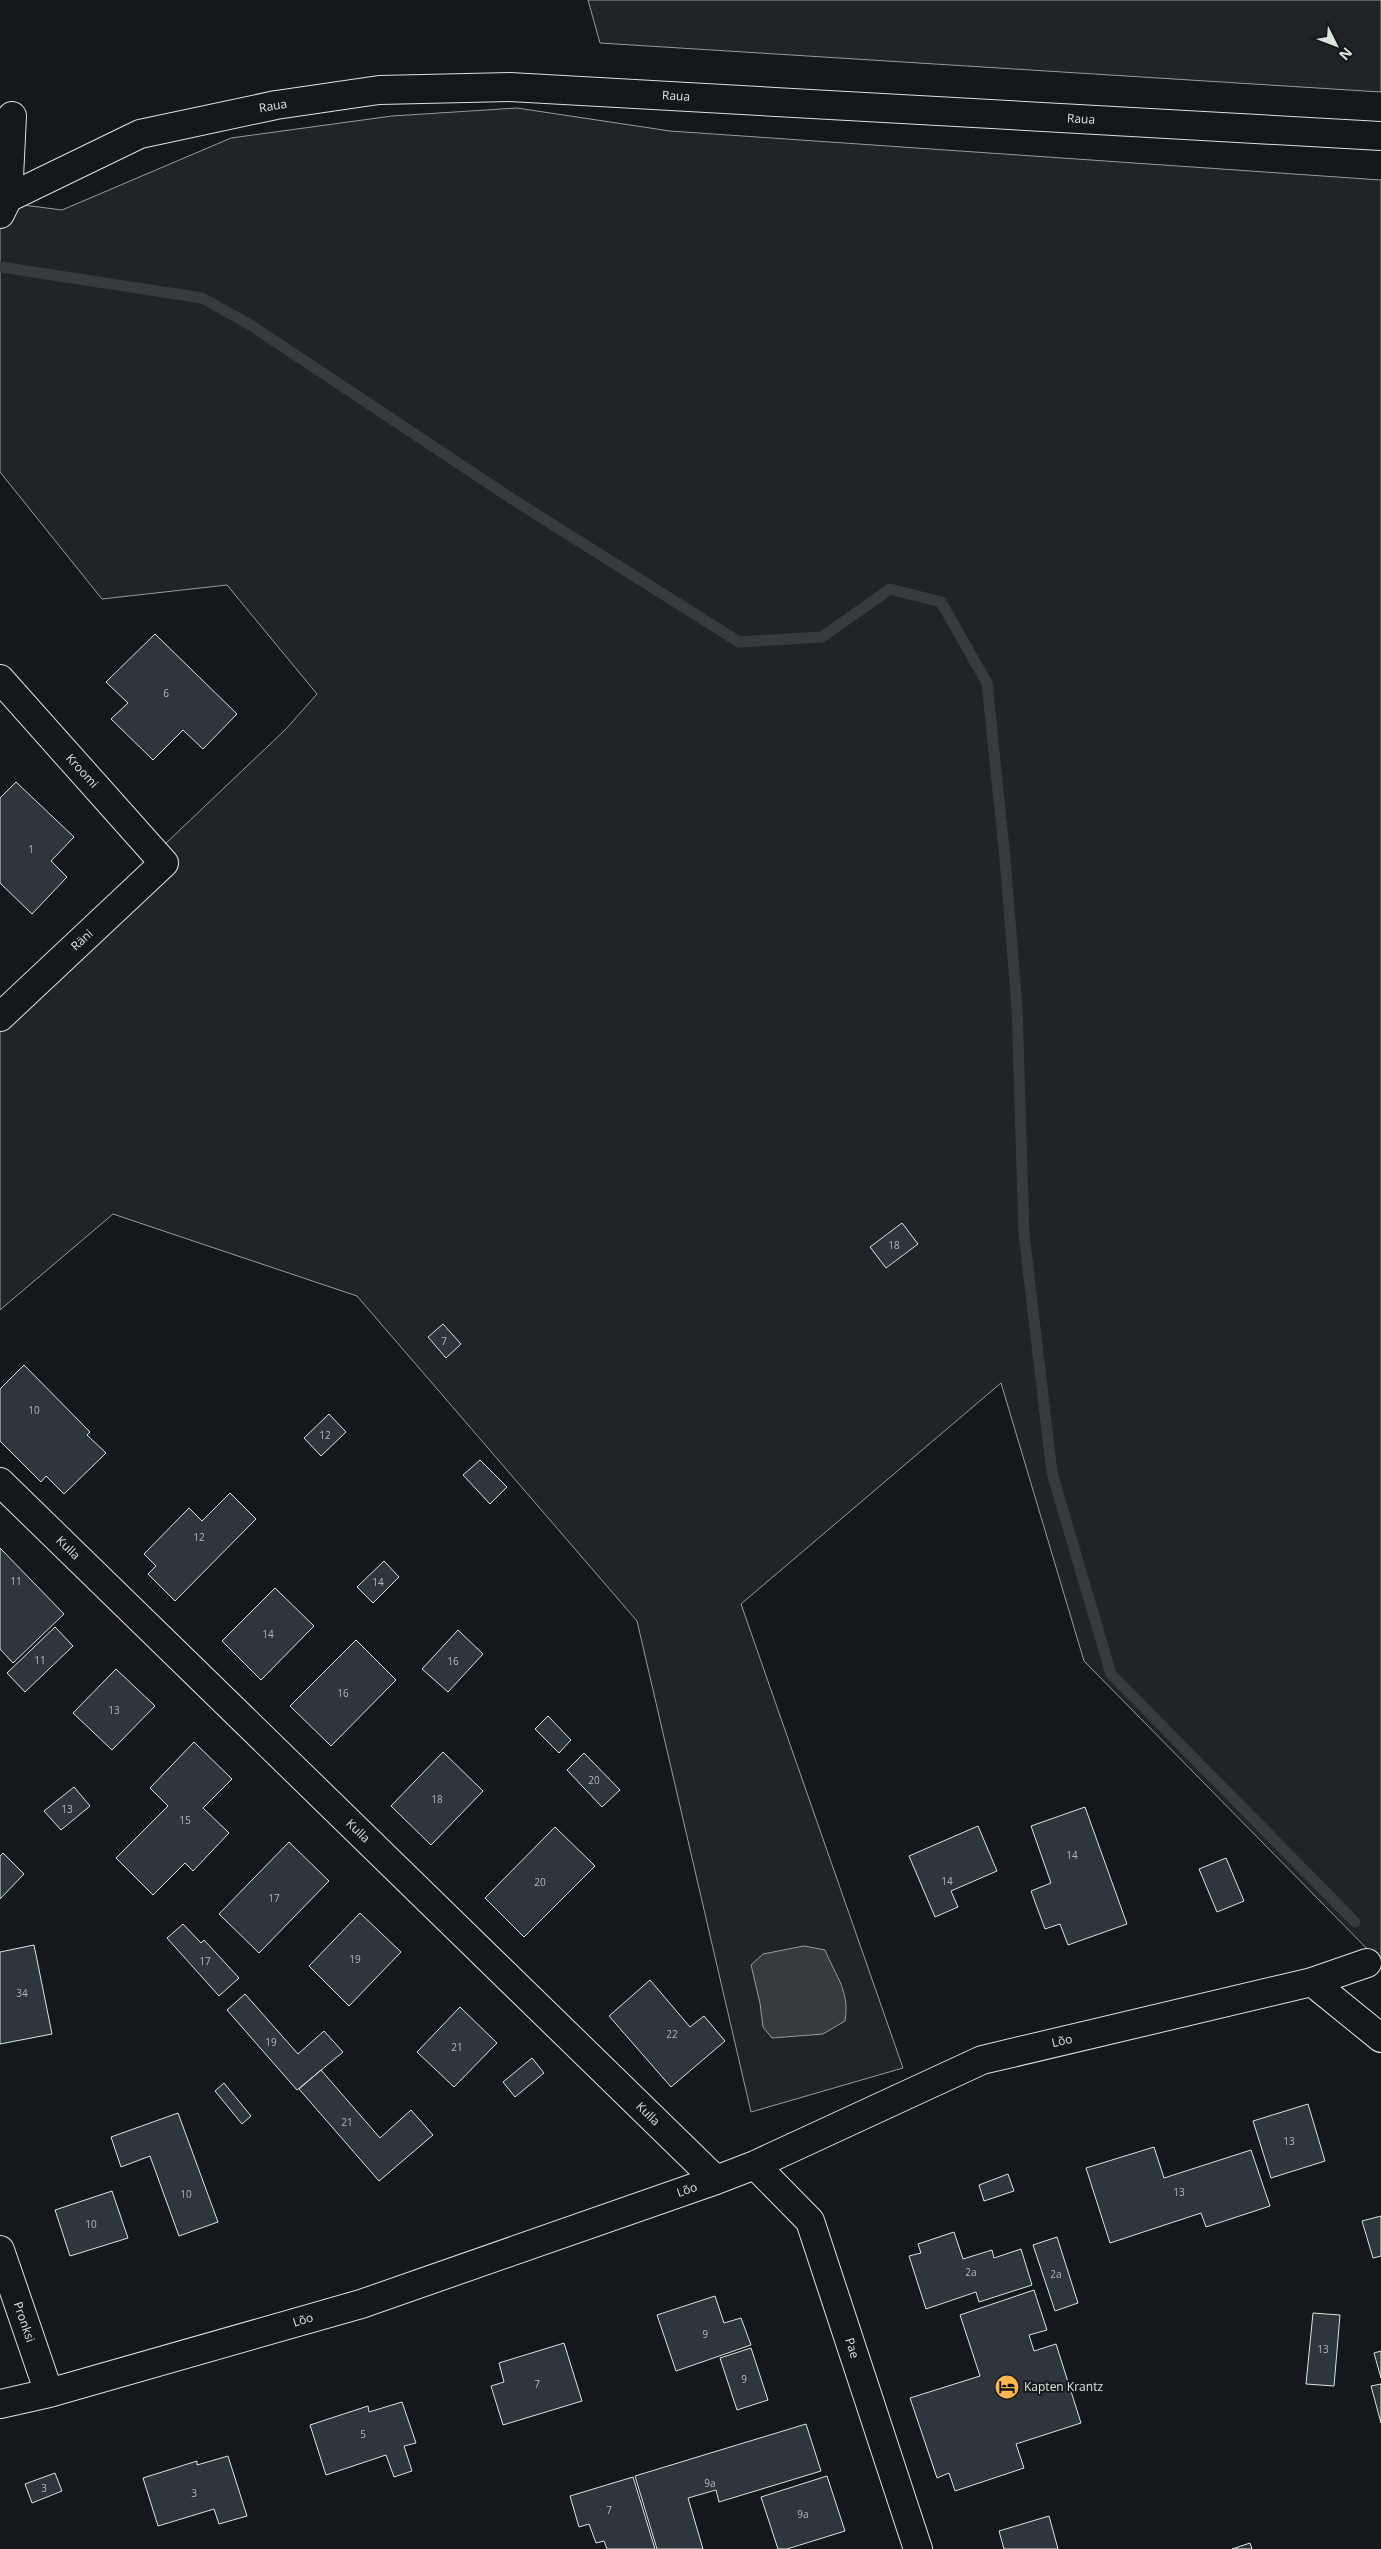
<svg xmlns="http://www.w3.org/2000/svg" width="1381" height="2549" font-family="'Open Sans',sans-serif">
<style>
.green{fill:#202428;stroke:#939e99}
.water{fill:#363b3e;stroke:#939e99}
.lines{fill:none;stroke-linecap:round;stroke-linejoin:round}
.stream{stroke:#363b3e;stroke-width:11}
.building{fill:#2c363c;stroke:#d8e6dc}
.minor-casing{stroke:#d8e6dc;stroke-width:30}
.minor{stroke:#14181c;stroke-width:28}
.labels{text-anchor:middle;stroke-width:4;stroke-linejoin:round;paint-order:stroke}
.number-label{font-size:10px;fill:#adbab4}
.street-label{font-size:12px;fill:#d8e6dc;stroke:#14181c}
.poi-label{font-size:12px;fill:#d8e6dc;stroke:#14181c;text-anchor:start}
</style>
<rect width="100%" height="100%" fill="#14181c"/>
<path class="green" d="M588,0h793v92l-781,-49z
M517,108l153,23 711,49v1783l-297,-302 -83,-278 -260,221 162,464 -152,44 -114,-491 -280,-325 -244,-82 -113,96v-309l286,-272 31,-35 -90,-109 -125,14 -102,-127v-270l62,8 169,-72 161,-22z"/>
<path class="water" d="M804,1946l21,4c11,27 25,41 20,71l-22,13 -51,4 -9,-11 -3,-24 -9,-38 12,-11z"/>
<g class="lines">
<path class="stream" d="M0,267l202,31 47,26 260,173 230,145 83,-5 68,-48 51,13 46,81 18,176 12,148 7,227 28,239 59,201 244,248"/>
</g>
<path class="building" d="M155,634l82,80 -34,35 -20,-19 -30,30 -42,-41 17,-16 -22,-21z
M16,782l58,55 -23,24 16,16 -35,37 -32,-31v-85z
M902,1223l16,21 -32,24 -16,-21z
M443,1324l18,20 -15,14 -18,-21z
M24,1365l66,67 -3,3 19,18 -42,41 -18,-18 -5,6 -41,-41v-52z
M329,1414l17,18 -25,24 -17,-18z
M480,1460l27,27 -17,17 -27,-29z
M230,1493l26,26 -81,82 -27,-27 8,-8 -12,-12 45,-46 13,13z
M0,1548l64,66 -51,49 -13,-14z
M384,1561l15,16 -26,26 -16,-16z
M275,1588l39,38 -53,54 -39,-39z
M55,1627l18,19 -48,46 -18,-19z
M458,1630l25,24 -35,38 -26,-23z
M356,1640l40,40 -65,66 -41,-40z
M116,1669l39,37 -43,44 -39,-37z
M548,1716l23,24 -12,13 -24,-24z
M194,1742l38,37 -29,29 26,25 -36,38 -8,-8 -32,32 -37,-37 52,-52 -18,-18z
M443,1752l40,39 -52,54 -40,-39z
M584,1753l36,37 -18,17 -35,-37z
M74,1787l16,19 -29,24 -17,-19z
M1085,1807l42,117 -59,21 -8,-21 -15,5 -14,-38 20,-8 -20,-57z
M978,1826l19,45 -46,20 7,16 -23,10 -26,-61z
M555,1827l40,39 -71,71 -39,-39z
M289,1842l40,39 -70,72 -40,-39z
M3,1853l21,21 -24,25v-43z
M1226,1858l18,43 -27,11 -18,-43z
M360,1913l41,39 -52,54 -40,-40z
M183,1924l18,19 3,-3 35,38 -20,18 -52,-58z
M34,1945l18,89 -52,10v-92z
M650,1980l40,47 14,-11 21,25 -54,46 -62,-71z
M245,1994l53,60 26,-23 19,21 -46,38 -70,-80z
M460,2007l37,36 -43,44 -37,-35z
M532,2058l12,15 -29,24 -12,-15z
M321,2070l59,68 31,-28 22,25 -54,46 -80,-92z
M224,2083l27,33 -9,8 -27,-33z
M1308,2104l17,57 -54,17 -18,-57z
M178,2113l40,109 -39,14 -29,-80 -29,11 -10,-30z
M1154,2147l10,31 87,-28 19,56 -64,21 -5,-14 -91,30 -24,-75z
M1008,2174l6,17 -30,10 -5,-16z
M112,2191l16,47 -58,18 -15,-46z
M1381,2216v40l-8,2 -11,-37z
M954,2232l9,27 29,-9 2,8 27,-9 11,36 -53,17 -3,-10 -50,17 -17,-53 12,-3 -3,-9z
M1057,2237l21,66 -23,8 -22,-66z
M1034,2290l13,40 -18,5 5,16 22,-7 25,79 -65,21 8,24 -69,23 -6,-18 -12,5 -27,-80 70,-22 -20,-61z
M715,2296l9,27 17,-5 10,27 -75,26 -19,-56z
M1313,2313l27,2 -6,71 -28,-2z
M564,2343l18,58 -79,24 -12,-39 13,-4 -5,-19z
M751,2348l17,52 -31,10 -17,-52z
M1381,2351v27l-7,-25z
M1381,2384v39l-10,-37z
M402,2402l14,41 -12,3 8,25 -18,6 -8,-22 -60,20 -16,-50 58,-19 1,6z
M806,2424l15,47 -102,31 -3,-12 -28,8 15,51h-46l-22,-73z
M228,2456l19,60 -28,8 -5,-15 -56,17 -15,-48 54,-17v4z
M55,2473l7,18 -30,12 -7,-19z
M827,2476l18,55 -58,18h-9l-17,-52z
M633,2477l22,72h-48l-3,-8 -8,2 -7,-19 -10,3 -9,-31z
M1049,2516l9,33h-54l-5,-18z
M1250,2543l2,6h-20z"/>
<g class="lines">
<defs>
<path id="minor" d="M8,198l4,-82
M0,214l8,-16 132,-64 136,-29 103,-15 131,-3 871,49
M0,679l164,184 -164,154
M0,1482l716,698
M1312,1982l69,56
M755,2165l55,56 108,328
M0,2250l49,143
M0,2404l49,-11 312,-89 355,-124 39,-15 227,-105 330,-78 55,-19"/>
</defs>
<use href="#minor" class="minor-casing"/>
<use href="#minor" class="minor"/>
</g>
<defs>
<symbol id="hotel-disc" viewBox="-11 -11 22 22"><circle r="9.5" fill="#ffb74d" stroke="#14181c"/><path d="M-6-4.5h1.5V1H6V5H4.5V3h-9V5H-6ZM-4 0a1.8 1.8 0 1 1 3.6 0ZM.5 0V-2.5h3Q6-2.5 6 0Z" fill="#111"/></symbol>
</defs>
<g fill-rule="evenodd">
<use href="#hotel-disc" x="993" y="2373" width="28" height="28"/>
</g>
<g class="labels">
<g class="number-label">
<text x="166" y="697">6</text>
<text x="31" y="853">1</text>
<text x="894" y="1249">18</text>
<text x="444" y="1345">7</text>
<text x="34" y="1414">10</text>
<text x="325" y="1439">12</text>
<text x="199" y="1541">12</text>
<text x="16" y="1585">11</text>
<text x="378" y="1586">14</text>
<text x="268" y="1638">14</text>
<text x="40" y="1664">11</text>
<text x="453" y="1665">16</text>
<text x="343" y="1697">16</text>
<text x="114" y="1714">13</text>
<text x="594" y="1784">20</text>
<text x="437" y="1803">18</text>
<text x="67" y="1813">13</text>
<text x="185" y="1824">15</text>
<text x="1072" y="1859">14</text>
<text x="947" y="1885">14</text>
<text x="540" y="1886">20</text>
<text x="274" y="1902">17</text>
<text x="355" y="1963">19</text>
<text x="205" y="1965">17</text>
<text x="22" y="1997">34</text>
<text x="672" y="2038">22</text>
<text x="271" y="2046">19</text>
<text x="457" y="2051">21</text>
<text x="347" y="2126">21</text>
<text x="1289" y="2145">13</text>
<text x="1179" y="2196">13</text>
<text x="186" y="2198">10</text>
<text x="91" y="2228">10</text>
<text x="971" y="2276">2a</text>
<text x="1056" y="2278">2a</text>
<text x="705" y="2338">9</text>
<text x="1323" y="2353">13</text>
<text x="744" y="2383">9</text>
<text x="537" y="2388">7</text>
<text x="363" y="2438">5</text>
<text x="710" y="2487">9a</text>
<text x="44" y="2492">3</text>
<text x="194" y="2497">3</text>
<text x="609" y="2514">7</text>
<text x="803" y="2518">9a</text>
</g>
<g class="street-label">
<text transform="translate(676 96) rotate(3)" y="4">Raua</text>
<text transform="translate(273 106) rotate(-10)" y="4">Raua</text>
<text transform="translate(1081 119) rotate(3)" y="4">Raua</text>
<text transform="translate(82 771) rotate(48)" y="4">Kroomi</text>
<text transform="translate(82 940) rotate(-43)" y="4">Räni</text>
<text transform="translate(68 1548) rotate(44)" y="4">Kulla</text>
<text transform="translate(358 1831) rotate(44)" y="4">Kulla</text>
<text transform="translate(1062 2041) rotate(-13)" y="4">Lõo</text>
<text transform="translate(648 2114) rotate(44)" y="4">Kulla</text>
<text transform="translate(687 2190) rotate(-19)" y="4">Lõo</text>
<text transform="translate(303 2320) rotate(-16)" y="4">Lõo</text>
<text transform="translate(24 2322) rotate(71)" y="4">Pronksi</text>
<text transform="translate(852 2348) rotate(72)" y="4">Pae</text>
</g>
<g class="poi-label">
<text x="1024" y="2391">Kapten Krantz</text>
</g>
</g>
<g transform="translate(1336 45) rotate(132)" stroke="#14181c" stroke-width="4" paint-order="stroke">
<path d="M0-4L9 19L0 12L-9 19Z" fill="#d8e6dc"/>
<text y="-8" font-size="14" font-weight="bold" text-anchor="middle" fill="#d8e6dc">N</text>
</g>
</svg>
